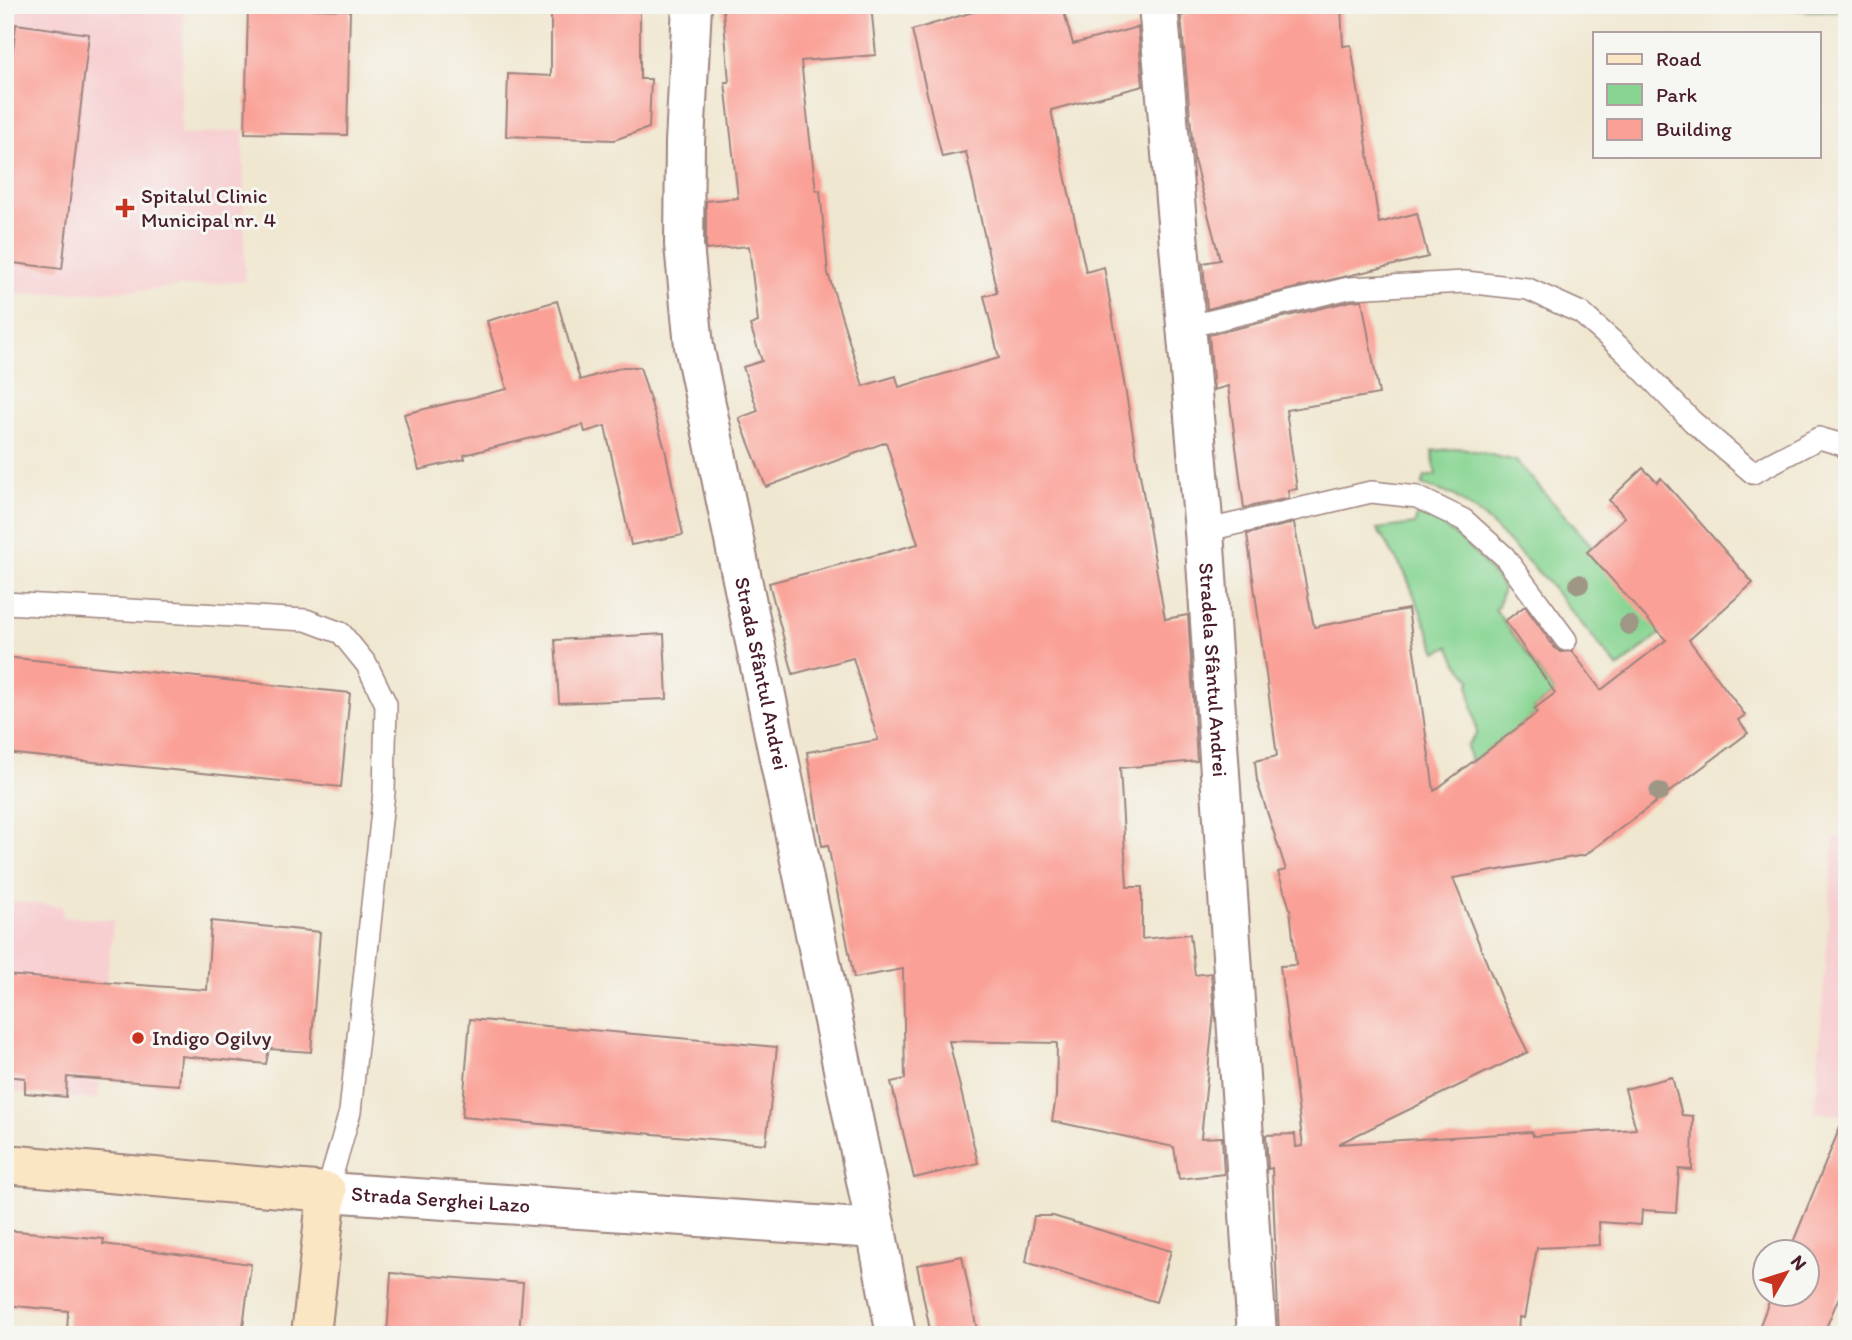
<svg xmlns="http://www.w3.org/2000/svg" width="1852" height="1340" font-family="Itim,sans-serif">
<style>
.built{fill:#f7cfd1}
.green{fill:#88d593;stroke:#697a5f;stroke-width:2}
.building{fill:#faa096}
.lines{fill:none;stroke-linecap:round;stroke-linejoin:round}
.service-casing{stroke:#9d837e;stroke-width:24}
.minor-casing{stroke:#9d837e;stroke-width:42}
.secondary-casing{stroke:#9d837e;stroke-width:42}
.service{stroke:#fff;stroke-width:21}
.minor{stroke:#fff;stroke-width:38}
.secondary{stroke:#fbe6c4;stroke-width:38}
.tree{fill:#9f9786}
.poi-dot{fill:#c8321e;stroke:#f6f6f2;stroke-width:2.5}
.labels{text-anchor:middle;stroke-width:6;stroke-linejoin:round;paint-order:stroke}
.poi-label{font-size:21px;fill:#4a1f2b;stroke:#f6f6f2;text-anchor:start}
.street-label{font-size:21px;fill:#4a1f2b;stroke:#f6f6f2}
</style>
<rect width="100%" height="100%" fill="#f6f6f2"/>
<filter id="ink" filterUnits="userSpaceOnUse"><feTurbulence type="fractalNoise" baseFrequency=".0143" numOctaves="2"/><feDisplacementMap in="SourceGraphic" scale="14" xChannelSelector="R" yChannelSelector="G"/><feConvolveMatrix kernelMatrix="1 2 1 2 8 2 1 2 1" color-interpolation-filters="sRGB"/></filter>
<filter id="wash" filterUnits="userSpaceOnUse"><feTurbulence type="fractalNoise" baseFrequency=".00686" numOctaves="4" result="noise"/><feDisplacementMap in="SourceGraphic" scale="28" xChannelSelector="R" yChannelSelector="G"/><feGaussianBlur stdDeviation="1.57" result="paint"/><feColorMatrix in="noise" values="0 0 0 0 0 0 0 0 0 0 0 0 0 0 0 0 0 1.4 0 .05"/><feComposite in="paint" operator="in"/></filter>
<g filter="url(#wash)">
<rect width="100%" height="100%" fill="#f0e7d0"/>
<path class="built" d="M5,5h179l-4,130 63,-5 2,151 -101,9 -139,5z
M1834,837l13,1v278l-32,-4z
M13,902l50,4v11l51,3 -8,65 -15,-1 -9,97 18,1 -2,18 -93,-9v-179h6z"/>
<path class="green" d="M1761,5h86v7l-41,-1z
M1462,448l54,13 150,168 -48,39 -73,-89 -60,-61 -32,-23 -31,-10 3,-8 11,-2 -4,-24z
M1418,510c35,19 63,45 85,78l-5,18 -3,3 60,84 -21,16 3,4 -66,50 -4,-17 10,-13 -8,-47 2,-7 -14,-16 -8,-17 -12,6 -32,-79 -28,-44 38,-5z"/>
<g id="blocks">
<path class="building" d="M551,5h89v74h11l-2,49 -35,12 -108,-4 2,-62 43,2z
M764,5h107l5,50 -75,6 15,130 4,-1 8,83 35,113 33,-10 3,11 100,-29 -15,-62 13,-3 -31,-141 -24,5 -30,-127 85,-25h65l11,39 65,-17 5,59 -92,24 35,162 18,-5 61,352 23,-4 9,146 -77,7 7,119h15v52l48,-5 5,41 16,-2 3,39 -13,126 21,-1 2,37 -45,5 -5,-32 -122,-26 4,-24 1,-54 -108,-2 29,122 -64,15 -23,-96 14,-3 -2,-110 -49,9 -26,-133 -6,1 -15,-94 71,-12 -25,-82 -60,16 -24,-91 149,-39 -32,-102 -120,45 -27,-69 19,-7 -15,-44 19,-6 -12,-36 8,-3 -9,-76 -43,4v-49l32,-3 -13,-116h4l-6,-73z
M1186,5h155l2,41 8,-1 28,178 38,-10 11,44 -221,52 -4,-46 17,-3 -26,-100 -13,-144 6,-2z
M248,7l102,3 -3,125 -102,-2z
M16,24l73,10 -27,235 -57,-7v-147z
M1362,300l17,94 -93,16 11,79 -9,1 1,8 -45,10 -16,-122 -14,4 -5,-55 142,-34z
M557,301l23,79 43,-13h17l25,82 18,86 -52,10 -26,-119 -20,6 -2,-7 -119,30 1,4 -46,11 -15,-56 103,-25 -20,-68z
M1643,468l14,14 4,-4 92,105 -64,57 56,75 -7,5 10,13 -163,122 -132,23 49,123 26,51 -190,92 194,-12 1,4 103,-7 -11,-40 47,-12 10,38 11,1 -1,54 -13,-1 -3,43 -34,-2 -1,15 -42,-3 1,23 -63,3 -13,70 -5,-1 -1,18h-239l-7,-167 -4,1 -2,-34 29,-1 1,13 7,-1 -23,-180 16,-1 -6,-56 -12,-37 8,-2 -29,-89 -2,-20 22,-5 -30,-222 47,-11 20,104 94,-18 26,182 103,-78 -3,-4 21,-16 -50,-72 20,-15 30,42 6,4 11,-1 29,39 65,-50 -79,-88 38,-35 -16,-17z
M664,634l3,65 -108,4 -4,-63z
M5,657l345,36 -9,94 -336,-34z
M211,921l109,11 -9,120 -42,-3 -3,15 -85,-8 -2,29 -112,-8 -1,20 -41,-4v-15l-20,-2v-101l202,15z
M470,1019l307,28 -11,97 -304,-27z
M1845,1115l2,163 -24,57h-40l-23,-10 12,-31h35v-42h-18z
M1034,1216h19l118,35 -15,51 -130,-40z
M5,1230l99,9 -1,5 148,20 -9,71h-175l1,-24 -63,-6z
M962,1256l15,74 -22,5h-24l-14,-70z
M391,1273l132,10 -4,52h-132z"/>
</g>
</g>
<g filter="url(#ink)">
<use href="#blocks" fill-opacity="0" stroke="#9d837e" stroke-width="2"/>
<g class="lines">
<defs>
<path id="service" d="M1186,327l163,-39 116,-6 63,7 53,24 43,38 69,71 60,51 66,-35 24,7 4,4
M1204,531l167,-39 46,5 47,23 40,36 62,84
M5,603l301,17 35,13 26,32 19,39 -2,88 -34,320 -23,80"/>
<g id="minor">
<path id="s1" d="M692,5l-7,138 -1,102 10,101 182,883 20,106"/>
<path id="s2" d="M1158,5l46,526 53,804"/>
<path id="s3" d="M327,1192l549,37"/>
</g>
<path id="secondary" d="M5,1164l322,28 -16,143"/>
</defs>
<use href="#service" class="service-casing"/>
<use href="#minor" class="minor-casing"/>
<use href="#secondary" class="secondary-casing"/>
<use href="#service" class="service"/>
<use href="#minor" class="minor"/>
<use href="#secondary" class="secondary"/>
</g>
<g class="tree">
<circle cx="1579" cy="584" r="10"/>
<circle cx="1629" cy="625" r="10"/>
<circle cx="1659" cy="792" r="10"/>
</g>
</g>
<g class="poi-dot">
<path d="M121.5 197.5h7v7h7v7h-7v7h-7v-7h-7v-7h7z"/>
<circle cx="138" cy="1038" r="7"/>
</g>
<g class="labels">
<g class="poi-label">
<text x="141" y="203">Spitalul Clinic<tspan x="141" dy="24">Municipal nr. 4</tspan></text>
<text x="152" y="1045">Indigo Ogilvy</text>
</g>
<g class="street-label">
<text dy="7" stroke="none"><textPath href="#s2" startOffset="667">Stradela Sfântul Andrei</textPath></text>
<text dy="7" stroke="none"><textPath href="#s1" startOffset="676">Strada Sfântul Andrei</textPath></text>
<text dy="7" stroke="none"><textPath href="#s3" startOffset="114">Strada Serghei Lazo</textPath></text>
</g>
</g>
<rect width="1852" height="1340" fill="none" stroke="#f6f6f2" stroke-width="28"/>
<rect x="1593" y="32" width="228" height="126" fill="#f6f6f2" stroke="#b1a0a2" stroke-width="2"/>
<rect x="1607" y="54" width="35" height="10" fill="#fbe6c4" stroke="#b1a0a2" stroke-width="2"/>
<text x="1656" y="66" font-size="21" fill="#4a1f2b">Road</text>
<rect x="1607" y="84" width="35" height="21" fill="#88d593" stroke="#b1a0a2" stroke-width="2"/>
<text x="1656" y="102" font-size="21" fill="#4a1f2b">Park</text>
<rect x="1607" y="119" width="35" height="21" fill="#faa096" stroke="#b1a0a2" stroke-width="2"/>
<text x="1656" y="136" font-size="21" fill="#4a1f2b">Building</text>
<g transform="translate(1786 1273) rotate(51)"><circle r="33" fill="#f6f6f2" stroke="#b1a0a2" stroke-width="2"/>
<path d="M0-5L12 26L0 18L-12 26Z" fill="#c8321e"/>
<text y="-10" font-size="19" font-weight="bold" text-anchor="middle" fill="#4a1f2b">N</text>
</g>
</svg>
